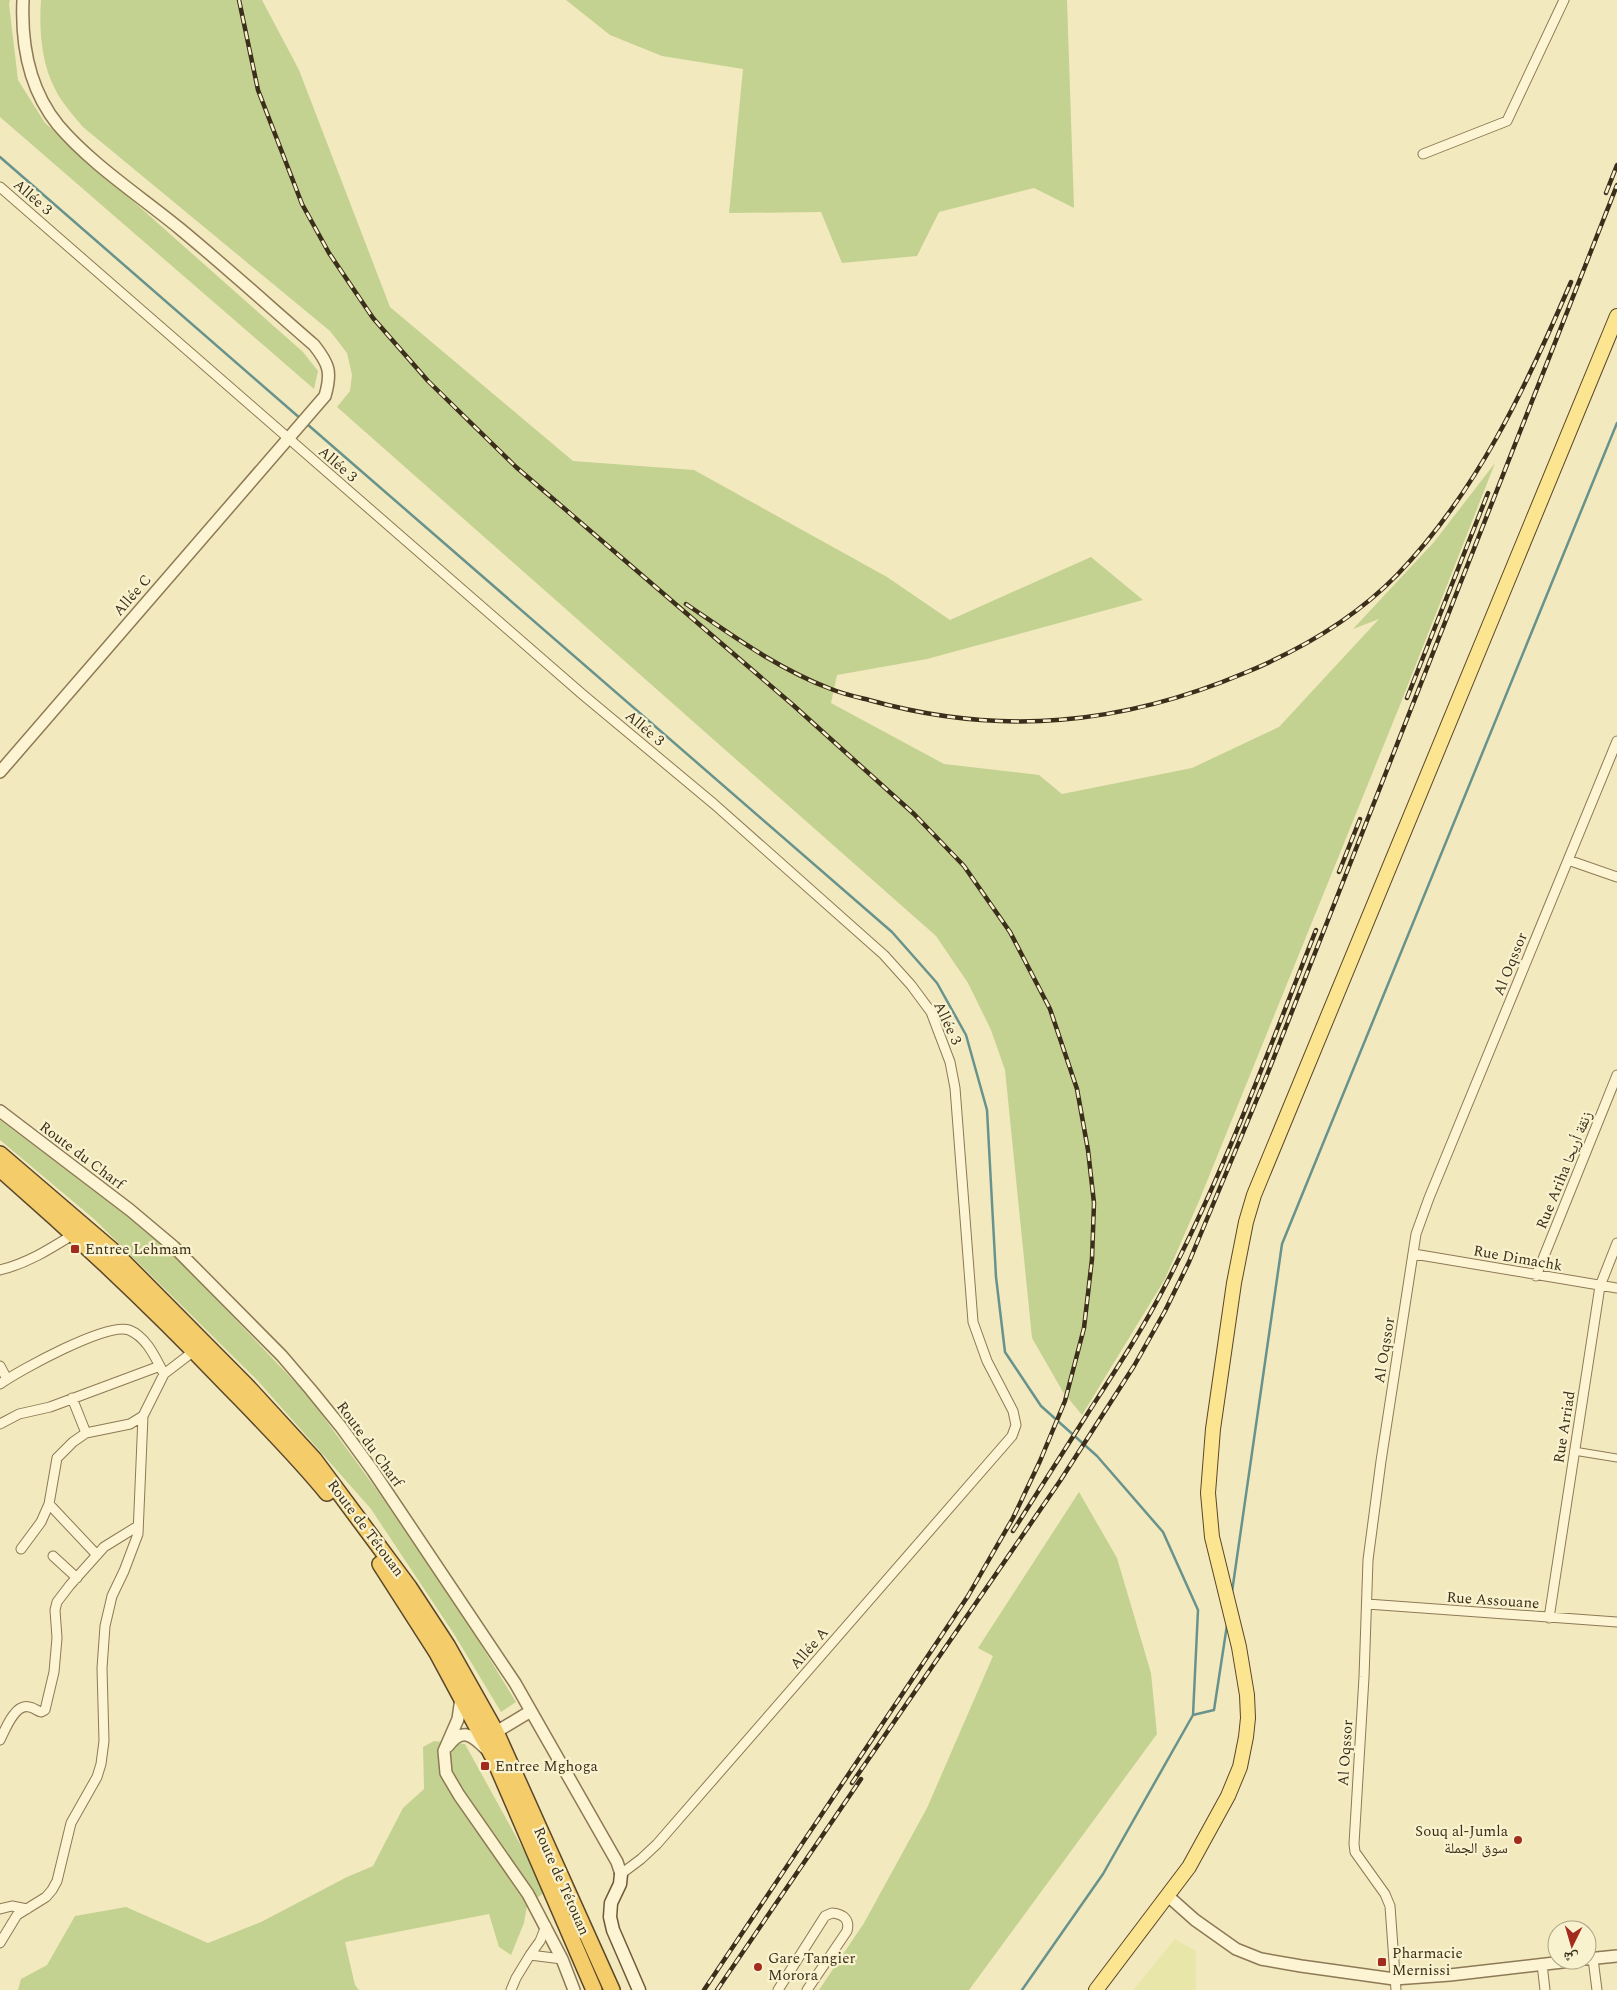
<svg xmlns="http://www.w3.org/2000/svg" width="1617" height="1990" font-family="Spectral,'Noto Naskh Arabic',serif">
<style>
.farmland{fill:#e9e6aa}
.green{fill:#c3d291}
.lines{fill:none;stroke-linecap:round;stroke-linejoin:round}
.stream{stroke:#68938d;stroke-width:2.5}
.pedestrian-casing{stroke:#8d7955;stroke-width:9}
.minor-casing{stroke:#8d7955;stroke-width:11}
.tertiary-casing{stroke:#8d7955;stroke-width:14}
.secondary-casing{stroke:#6f5938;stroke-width:15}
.primary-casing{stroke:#5a462a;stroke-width:16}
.trunk-casing{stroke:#5a462a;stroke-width:18}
.pedestrian{stroke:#fcf4d2;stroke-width:7}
.minor{stroke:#fcf4d2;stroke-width:9}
.tertiary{stroke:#fcf4d2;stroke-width:11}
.secondary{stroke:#fcf4d2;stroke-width:12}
.primary{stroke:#fbe591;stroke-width:14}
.trunk{stroke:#f4cd6a;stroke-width:15}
.rail-casing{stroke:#3b2e1b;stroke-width:4.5}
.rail{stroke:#f9f2ce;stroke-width:2.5;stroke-dasharray:8;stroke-linecap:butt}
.poi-dot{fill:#a32b1e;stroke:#f9f2ce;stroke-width:2}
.labels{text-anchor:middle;stroke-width:4.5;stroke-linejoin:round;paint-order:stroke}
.street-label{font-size:15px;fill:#3b2e1b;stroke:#f9f2ce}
.poi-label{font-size:15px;fill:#3b2e1b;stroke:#f9f2ce;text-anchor:start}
</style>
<rect width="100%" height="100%" fill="#f3e9be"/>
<path class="farmland" d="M1175,1939l21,12v39h-63z"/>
<path class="green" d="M0,0h10l-1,4 9,76 27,43 258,229 15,19 -4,18 -314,-272z
M41,0h221l37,70 91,237 183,154 121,9 193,107 63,43 141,-63 52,43 -216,59 -90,16 -6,28 113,61 95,11 23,19 130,-26 87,-41 100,-108 -26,10 81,-87 61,-79 -95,242 -201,496 -34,78 -83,136 -19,-23 -31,-54 -27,-268 -14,-40 -23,-47 -32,-47 -599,-529 13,-16 2,-16 -5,-22 -17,-22 -247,-204c-10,-12 -21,-24 -28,-38 -14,-27 -16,-60 -14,-89z
M566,0h501l7,208 -40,-20 -95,24 -22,44 -75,7 -21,-51 -92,1 14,-144 -81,-13 -52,-21z
M0,1120l164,124 145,153 70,96 87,127 50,82 -15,10 -47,-78 -83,-125 -113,-128 -164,-162 -94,-79z
M1079,1492l38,66 34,115 6,61 -188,256h-150l45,-67 63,-115 66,-152 -15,-8z
M434,1741l31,3 81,147 -19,15 -3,17 -13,32 -12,-8 -10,-33 -144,28 10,43 4,5h-341l3,-11 26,-14 28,-49 51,-9 82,36 53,-21 86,-45 26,-11 30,-58 21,-19 -1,-42z"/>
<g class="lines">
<path class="stream" d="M0,157l301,262
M307,424l585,508 45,51 29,52 21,75 9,167 9,75 36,54 56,50 66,76 35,78 -5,105
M1232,1592l50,-348 335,-821
M1022,1990l81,-116 90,-159 21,-5 13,-85"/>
<defs>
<path id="pedestrian" d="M1574,1451l43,7"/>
<path id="minor" d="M1423,154l84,-33 57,-121
M0,187l582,507 132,110 170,151 27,30 20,27 19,50 5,26 18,234 14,39 26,50 3,14 -4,11 -355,408 -16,15 -20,15
M1568,860l49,17
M1414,1254l203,34
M0,1270c28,-7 50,-21 74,-36
M1536,1276l81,-201
M0,1366l7,13
M0,1384c20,-14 107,-62 129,-54 18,7 27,29 35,44l30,-23
M72,1398l14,35
M0,1424l19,-10 31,-7 110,-41
M49,1504l48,51
M21,1549l20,-27 8,-18 8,-46 16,-16 13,-9 44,-9 13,-8 21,-42
M53,1556l24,22
M1367,1604l250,18
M1549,1618l51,-332 17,-43
M0,1740c5,-10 15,-37 29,-33 4,0 8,4 12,5l4,-2 9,-38 3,-34 -2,-28 2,-8 13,-17 34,-38 34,-21
M0,1909l12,-3 15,3
M546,1926l-6,15 -10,14 32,4
M0,1943l17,-28 29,-18 6,-7 5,-9 14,-58 26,-46 4,-13 3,-23 -2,-73 3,-42 7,-30 12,-25 14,-37 5,-118
M1593,1959l4,31
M1542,1964l3,26
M511,1990l5,-12 14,-23
M778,1990l47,-74 7,-3c12,1 18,7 15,18l-40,59
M1396,1990l-6,-84 -5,-12 -30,-42 -1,-8 10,-167 4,-117 13,-99 35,-227 13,-36 188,-457"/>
<path id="tertiary" d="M0,772l325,-376c7,-24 4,-32 -11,-51 -45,-39 -89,-79 -135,-117 -39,-32 -88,-64 -121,-103 -29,-36 -37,-81 -35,-125
M0,1111l130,99 44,37 108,109 29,34 30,37 32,44 142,212 102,179 4,12
M461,1698l-3,21 -14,32 2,22 13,22 69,99 34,65 12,31
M496,1732l35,-21
M448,1746c14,-18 23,-12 37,2
M1168,1896l27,24 41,29 25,10 40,7 93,13 56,-4 130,-15
M1587,1959l30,-3"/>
<path id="secondary" d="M621,1874l-1,10 -9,19 -1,14 3,13 26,60"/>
<path id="primary" d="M1096,1990l93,-123 39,-71 12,-29 6,-30 2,-19 -1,-23 -8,-48 -27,-110 -4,-44 5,-64 21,-146 12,-61 8,-27 363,-879"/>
<path id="trunk" d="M0,1154l112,96 134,135 68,74 95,128 38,58 49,87 116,258
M0,1169c78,68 154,140 226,215 35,36 70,71 101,109
M380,1564l57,89 57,106 100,231"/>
</defs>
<use href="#pedestrian" class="pedestrian-casing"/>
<use href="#minor" class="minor-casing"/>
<use href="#tertiary" class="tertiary-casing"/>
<use href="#secondary" class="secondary-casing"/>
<use href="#primary" class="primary-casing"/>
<use href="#trunk" class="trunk-casing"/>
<use href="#pedestrian" class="pedestrian"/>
<use href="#minor" class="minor"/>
<use href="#tertiary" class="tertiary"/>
<use href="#secondary" class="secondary"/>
<use href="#primary" class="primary"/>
<use href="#trunk" class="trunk"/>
<defs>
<path id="rail" d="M239,0l19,90 44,114 27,49 44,65 55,63 88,86 277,238 121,109 50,52 46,66 40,77 27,80 11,61 6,53 -2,56 -8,69 -19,73 -25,60 -27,57 -45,78 -264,394
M1606,193l11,-28
M686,604c47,32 92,65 145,85 12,5 26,8 38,11 132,37 253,25 378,-28 55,-23 108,-54 150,-97 80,-83 129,-188 174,-293
M1407,698l81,-205
M1339,872l21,-53
M1013,1531c25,-39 50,-79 75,-118 27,-42 55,-84 78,-129 59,-113 103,-235 150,-354
M852,1783l208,-302 74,-115 31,-55 24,-49 78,-187 350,-890
M717,1990l144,-211"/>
</defs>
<use href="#rail" class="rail-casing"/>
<use href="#rail" class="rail"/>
</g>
<g class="poi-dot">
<rect x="70" y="1244" width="10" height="10" rx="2.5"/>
<rect x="480" y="1761" width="10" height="10" rx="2.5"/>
<circle cx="1518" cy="1840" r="5"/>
<rect x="1377" y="1957" width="10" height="10" rx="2.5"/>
<circle cx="758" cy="1967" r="5"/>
</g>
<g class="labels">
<g class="street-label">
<text transform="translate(33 197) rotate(41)" y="5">Allée 3</text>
<text transform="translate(338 464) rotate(41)" y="5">Allée 3</text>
<text transform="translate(132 595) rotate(-49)" y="5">Allée C</text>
<text transform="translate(645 728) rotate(40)" y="5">Allée 3</text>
<text transform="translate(1510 964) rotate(-68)" y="5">Al Oqssor</text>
<text transform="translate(948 1023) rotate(65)" y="5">Allée 3</text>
<text transform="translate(82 1155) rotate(37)" y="5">Route du Charf</text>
<text transform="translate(1564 1170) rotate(-68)" y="5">Rue Ariha زنقة أريحا</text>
<text transform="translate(1518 1258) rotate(10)" y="5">Rue Dimachk</text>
<text transform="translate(1384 1350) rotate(-81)" y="5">Al Oqssor</text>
<text transform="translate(1564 1427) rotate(-81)" y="5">Rue Arriad</text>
<text transform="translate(370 1444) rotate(54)" y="5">Route du Charf</text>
<text transform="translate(366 1528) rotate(53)" y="5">Route de Tétouan</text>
<text transform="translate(1493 1600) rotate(4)" y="5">Rue Assouane</text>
<text transform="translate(809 1648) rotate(-49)" y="5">Allée A</text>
<text transform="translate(1345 1753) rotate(-86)" y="5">Al Oqssor</text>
<text transform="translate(562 1881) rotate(66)" y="5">Route de Tétouan</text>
</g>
<g class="poi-label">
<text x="85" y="1254">Entree Lehmam</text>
<text x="495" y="1771">Entree Mghoga</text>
<text x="1508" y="1836" text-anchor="end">Souq al-Jumla<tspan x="1508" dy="17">سوق الجملة</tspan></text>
<text x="1392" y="1958">Pharmacie<tspan x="1392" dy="17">Mernissi</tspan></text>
<text x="768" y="1963">Gare Tangier<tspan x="768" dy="17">Morora</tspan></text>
</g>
</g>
<g transform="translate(1572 1945) rotate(185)"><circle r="24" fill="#f9f2ce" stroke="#ada486"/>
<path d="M0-4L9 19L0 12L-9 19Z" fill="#a32b1e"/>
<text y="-8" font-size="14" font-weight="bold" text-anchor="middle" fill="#3b2e1b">ش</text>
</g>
</svg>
